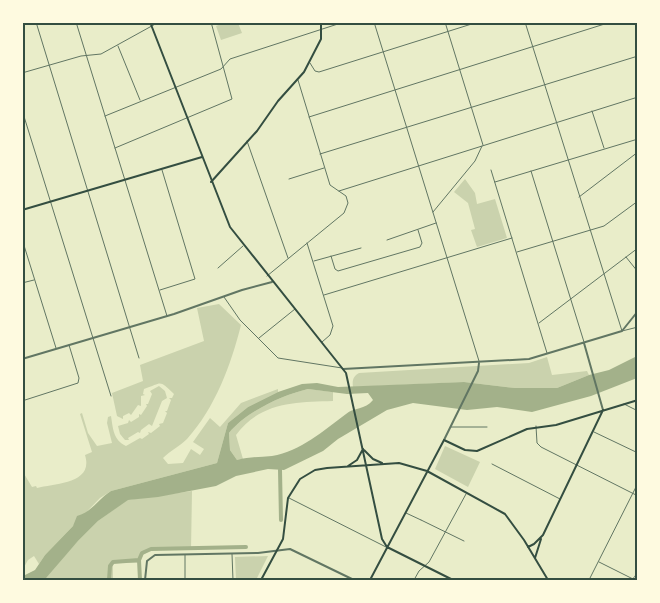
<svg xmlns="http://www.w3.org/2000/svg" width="660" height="603" font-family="Lato,sans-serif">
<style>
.green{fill:#cad2ad}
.water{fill:#a3b18a;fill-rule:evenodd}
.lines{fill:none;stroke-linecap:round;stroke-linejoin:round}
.canal{stroke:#a3b18a;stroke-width:4}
.pedestrian{stroke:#617663;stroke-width:1}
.minor{stroke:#617663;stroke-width:1}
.tertiary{stroke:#617663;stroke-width:2}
.secondary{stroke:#344e41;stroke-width:2}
.primary{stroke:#344e41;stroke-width:2}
.rail{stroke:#7c8e77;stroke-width:1}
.neatline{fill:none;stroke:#344e41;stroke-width:2}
</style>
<rect width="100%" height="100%" fill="#e9edc9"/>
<path class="green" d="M226,22l12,1 4,10 -21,7 -5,-14z
M465,179l10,14 2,11 18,-5 12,39 -30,9 -6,-17 4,-1 -7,-26 -14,-11z
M219,304l22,21c-10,40 -26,83 -54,114 -7,7 -17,12 -24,19l5,6 15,-1 8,-14 9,6 4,-6 -11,-7 17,-24 10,9 21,-24 37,-14v3l-30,15 -20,16 -11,40 -106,28 -11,7 -55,57 -6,9 -5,-8 -6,4 -5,9v-97l9,15 4,-1 1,2c18,-5 57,-4 48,-33l7,-3 -12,-38 2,-1 6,20 9,13 15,-3 -5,-20 1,-6 3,-1c2,12 2,24 15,30l14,-8 2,1 7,-5 -1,-2 3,1 9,-7 -1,-2 4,-1 4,-10 -2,-2h2l4,-11 -2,-2h3l2,-4c-16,-15 -11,-11 -30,-5l-1,5 2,1 -4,1v10l-3,-1 -7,10 -2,-2 -6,3v3l-6,-3 -5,-23 31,-12 -3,-16 64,-24 -7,-33z
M547,357l5,18 35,-4 2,4 -32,13h-42l-51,-6 -111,5c-1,-6 0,-11 6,-14l170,-10z
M159,386l6,5 2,7 -5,3 -10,25 -3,-2 -8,6 -1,3 -2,-1 -10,6 1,2h-4l-5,-6 -2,-8 10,-3 1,-3 2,2 8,-5v-3l2,1 6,-9 -1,-2h2l4,-10 -2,-3z
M308,389l25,3v9c-37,1 -73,1 -97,34l7,24 -6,1 -7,-10 -1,-17c17,-21 53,-38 79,-44z
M445,446l35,16 -12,25 -33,-18z
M192,491l-1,59h-40l-8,5 -3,8h-27v17h-71l36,-39 20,-20 29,-21z
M268,556l-12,24h-20l-1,-23z"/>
<path class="water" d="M637,356v22l-46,18 -59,16 -35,-5 -30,3 -54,-7 -26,7 -49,29 -15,12 -39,19 -16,-1 -32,7 -20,10 -58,11 -30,3 -30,21 -20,20 -32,37 -4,2h-19v-4l12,-6 10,-15 28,-29 4,-10c15,-4 21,-17 34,-25l106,-28 11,-40 20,-16 30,-15 24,-8 15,-1 21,4 126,-5 51,6h42l32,-13 20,-5zM308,389l39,5 21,-1 5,7c-8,10 -19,7 -27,14 -23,17 -45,37 -74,42 -12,1 -23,1 -35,4l-7,-10 -1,-17c17,-21 53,-38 79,-44z"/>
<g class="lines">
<path class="canal" d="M280,470l1,50
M139,560l1,20
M109,580l1,-14 3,-4 26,-2 3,-7 9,-4 95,-2"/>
<path class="pedestrian" d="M406,513l15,7"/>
<path class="minor" d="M36,22l103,336
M76,22l91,294
M374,22l105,339
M445,22l38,123
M525,22l97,309 16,-4
M118,46l22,54
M310,63l5,8 4,1 159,-50
M22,73l59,-17 20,-2 58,-32
M22,110l89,286
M592,111l12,37
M105,116l116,-47 9,-10 114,-37
M309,117l302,-95
M247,141l41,117
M115,148l117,-49 -21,-77
M320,154l318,-98
M491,170l56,183
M531,171l53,171
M289,179l35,-11
M495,182l143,-43
M339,191l299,-94
M579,197l59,-45
M433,212l42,-51 7,-15
M22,239l34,109
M387,240l49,-17
M307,243l26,83 -3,9 -8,7
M517,252l87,-26 34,-25
M331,256l4,13 3,2 82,-24 2,-4 -4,-13
M626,257l12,15
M314,261l47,-13
M218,268l25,-22
M267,276l77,-63 4,-10 -2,-7 -16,-11 -32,-105
M22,283l12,-3
M160,290l35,-11 -33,-109
M324,295l188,-57
M224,297l16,23 38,38 64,10
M539,323l99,-75
M259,338l36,-29
M22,401l56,-18 1,-5 -10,-33
M624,404l14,7
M536,426l1,17 4,4 97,49
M451,427h36
M594,432l44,21
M492,464l68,35
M289,498l97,49
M421,520l43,21
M232,554l1,26
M185,555v25
M599,562l36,18
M414,580l5,-9 10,-9 37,-68
M589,580l49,-97"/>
<path class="tertiary" d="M584,343l19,67
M22,359l152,-45 68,-24 30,-8
M343,369l186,-10 93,-28 16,-20
M444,440l34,-69 1,-8
M145,580l2,-19 8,-6 103,-2 32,-4 64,31"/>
<path class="secondary" d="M211,182l46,-51 21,-30 26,-29 17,-33v-17"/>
<path class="primary" d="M150,22l80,205 116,146 36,166 5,8
M22,210l180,-53
M364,450l9,9 9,4
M348,466l9,-6 6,-11
M387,547l66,33
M528,547l6,-3 9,-9 60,-125
M535,558l6,-19
M261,580l22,-41 5,-41 12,-19 15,-9 12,-2 72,-5 28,8 78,43 19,26 24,40
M370,580l74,-140 21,10 12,1 50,-22 29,-4 82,-25"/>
<path class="rail" d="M632,580l6,-8"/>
</g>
<rect width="660" height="603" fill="none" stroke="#fefae0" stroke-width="48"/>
<rect x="24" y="24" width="612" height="555" class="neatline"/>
</svg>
